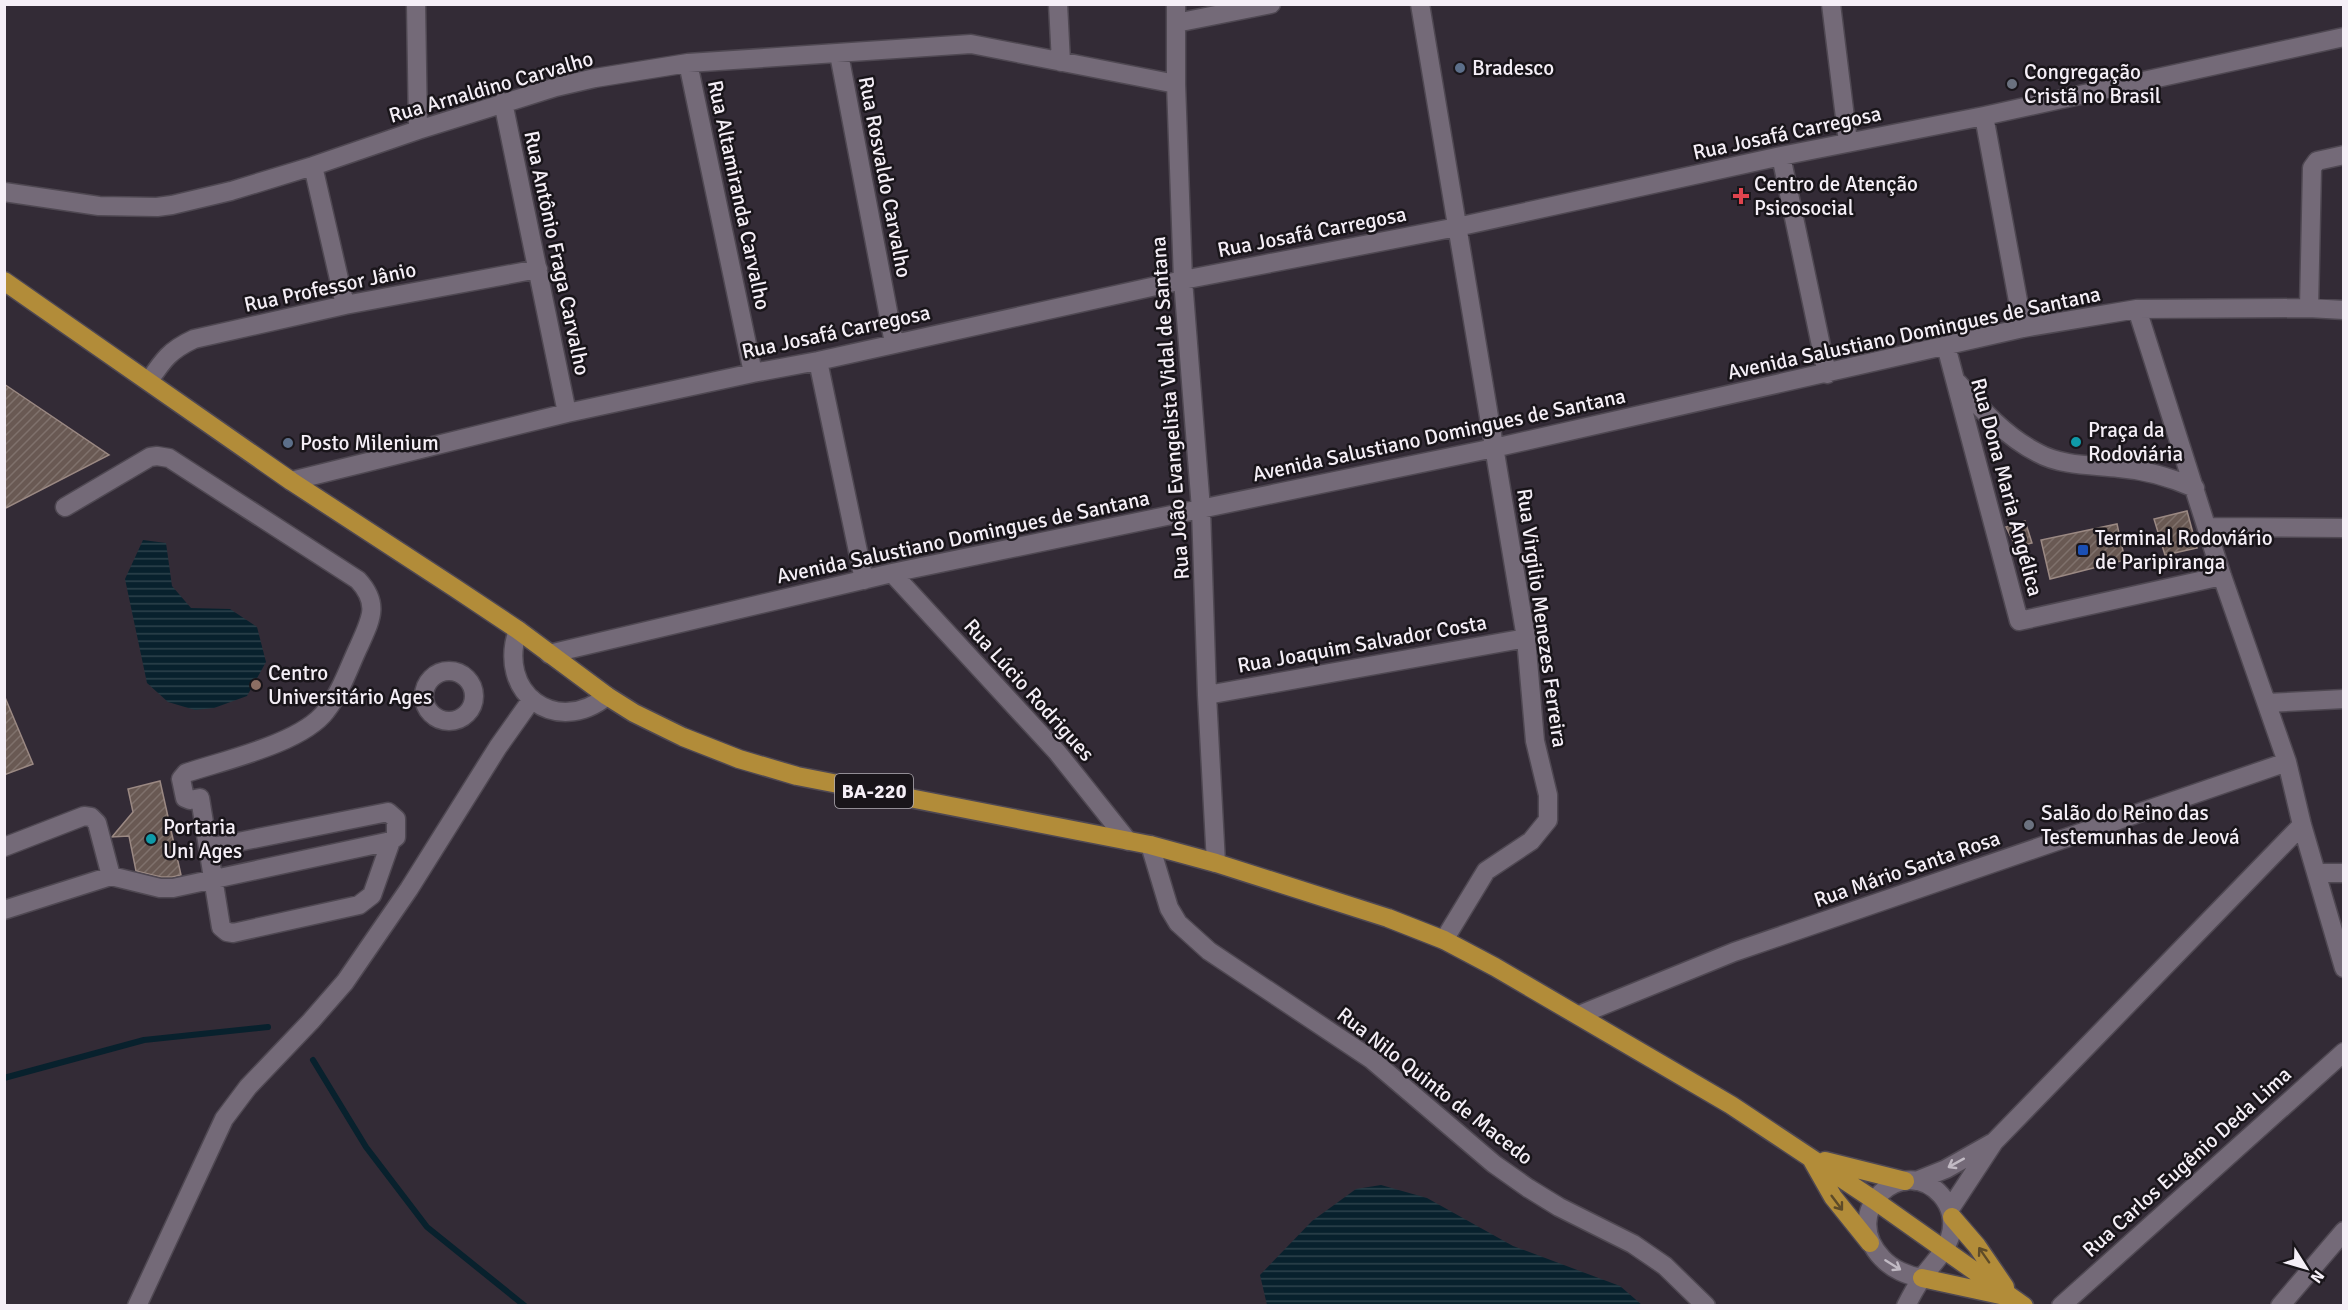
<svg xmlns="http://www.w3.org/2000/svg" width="2348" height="1310" font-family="Signika,sans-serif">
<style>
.water{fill:url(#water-rules)}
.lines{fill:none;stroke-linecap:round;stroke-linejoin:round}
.stream{stroke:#08212d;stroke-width:6}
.building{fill:url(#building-hatch);stroke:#9b8983;stroke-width:1.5}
.minor-casing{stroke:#4f4852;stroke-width:21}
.major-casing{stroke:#4f4852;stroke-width:21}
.minor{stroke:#746a78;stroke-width:18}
.major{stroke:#b28c39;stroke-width:18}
.oneway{stroke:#c1bac4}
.oneway2{stroke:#5e4b28}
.service-dot{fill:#5c6f8a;stroke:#19151a;stroke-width:2}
.worship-dot{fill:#6b7280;stroke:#19151a;stroke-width:2}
.health-dot{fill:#e0444e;stroke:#19151a;stroke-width:2}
.culture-dot{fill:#0f9aa8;stroke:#19151a;stroke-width:2}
.transit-dot{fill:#1a4fb4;stroke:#19151a;stroke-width:2}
.education-dot{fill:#8d6e63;stroke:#19151a;stroke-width:2}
.labels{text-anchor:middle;stroke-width:5;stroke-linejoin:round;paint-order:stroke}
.shield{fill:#19151a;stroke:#b3aeb5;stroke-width:1.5}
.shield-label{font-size:20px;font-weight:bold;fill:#f5eff7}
.poi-label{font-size:21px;fill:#f5eff7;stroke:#19151a;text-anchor:start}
.street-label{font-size:21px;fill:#f5eff7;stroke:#19151a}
</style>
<defs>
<pattern id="water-rules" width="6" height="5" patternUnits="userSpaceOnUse" patternTransform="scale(1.5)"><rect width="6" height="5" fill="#08212d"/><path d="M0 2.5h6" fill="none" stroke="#2d424c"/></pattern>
<pattern id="building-hatch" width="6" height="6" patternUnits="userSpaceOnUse" patternTransform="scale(1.5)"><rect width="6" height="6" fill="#695953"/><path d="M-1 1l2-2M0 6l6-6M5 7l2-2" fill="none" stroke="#7f716c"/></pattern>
</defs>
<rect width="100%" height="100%" fill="#332b36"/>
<path class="water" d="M143,540l23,3 6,43 19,22 39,1 27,18 9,35 -19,34 -33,12 -19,2 -27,-8 -21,-19 -22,-104z
M1381,1185l46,13 86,48 107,40 22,19h-375l-7,-30 52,-54 44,-32z"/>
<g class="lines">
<path class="stream" d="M313,1060l53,87 61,80 98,79
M4,1078l140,-38 124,-13"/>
</g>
<path class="building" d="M4,384l105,71 -105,54z
M2187,511l10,37 -32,7 -11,-36z
M2025,521l7,22 -16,4 -10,-20z
M2117,524l8,36 -75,19 -9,-39z
M4,695l29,69 -29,11z
M160,781l21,94 -9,2h-11l-25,-6 -7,-35 -17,1 21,-25 -5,-23z"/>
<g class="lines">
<defs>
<path id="minor" d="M416,4l2,126
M1058,4l3,58
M1176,4v80l7,196 18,229 6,186 9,168
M1420,4l106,634 9,103 13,54v25l-17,21 -45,30 -42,69
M1831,4l17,138
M1176,23l95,-19
M839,54l55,289
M688,63l65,310
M503,102l64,311
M1984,116l39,212
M1781,156l46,218
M313,166l32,139
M4,192l95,14 58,1 15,-2 59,-14 82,-25 105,-36 138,-43 39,-9 93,-15 283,-19 205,40
M2309,308l3,-140 5,-7 27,-6
M2137,309l85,267 65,186 15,63 42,143
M1946,346l73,275 203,-45
M818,361l46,219
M149,381c14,-21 21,-31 45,-42l151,-34 193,-36
M1958,383c23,26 48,54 80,70 23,13 56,12 81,15 26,2 53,10 76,20
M291,481l276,-68 186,-40 65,-12 365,-81 274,-53 324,-71 203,-40 360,-79
M65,507l85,-50 7,-1 12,2 189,122c22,24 13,39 1,66 -10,21 -18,46 -33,65 -24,32 -101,49 -140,62l-5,6 4,19 5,2 10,-2 21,129 6,5 6,1 126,-28 13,-10 19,-54
M2208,527l136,1
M892,573l165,179 71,89
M518,630c-22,63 38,107 89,66
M549,654l343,-81 602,-125 529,-120 114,-19 172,-1 35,2
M424 696a25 25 0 1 1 50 0a25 25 0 1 1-50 0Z
M1207,695l319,-57
M2267,703l77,-4
M1150,845l19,63 9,15 31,28 162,108 123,105 34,24 31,19 74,37 32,22 41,40
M4,847l80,-31 7,1 6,6 14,53
M2317,873h27
M4,910l107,-34 49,12h13l218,-47 5,-4v-18l-8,-7 -180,36
M1579,1015l155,-63 553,-190
M1916,1181l30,-12 46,-26
M1950,1209l44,-67 308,-317
M137,1306l87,-187 24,-32 63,-66 34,-39 64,-93 89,-142 34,-48
M1906,1306c5,-10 10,-19 16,-28 9,-13 23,-25 28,-41 5,-15 1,-31 -9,-42 -38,-43 -103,17 -59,63 10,11 26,18 40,20
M2061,1306l283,-254
M2280,1306l64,-75"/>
<path id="major" d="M4,281l287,200 164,107 63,42 89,66 27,17 49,24 56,22 58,17 353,69 66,18 172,55 56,22 51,27 236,138 143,95 150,106
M1812,1160l21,37 37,46
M1825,1161l80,20
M1952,1217l25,29 28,41
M1922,1278l83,18"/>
</defs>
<use href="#minor" class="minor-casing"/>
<use href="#major" class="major-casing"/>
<use href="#minor" class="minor"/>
<use href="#major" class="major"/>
</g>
<defs><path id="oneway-shaft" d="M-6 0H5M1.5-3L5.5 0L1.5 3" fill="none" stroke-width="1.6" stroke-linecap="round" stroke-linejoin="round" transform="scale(1.5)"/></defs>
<g class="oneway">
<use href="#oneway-shaft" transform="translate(1956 1163) rotate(151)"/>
<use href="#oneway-shaft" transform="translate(1893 1265) rotate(32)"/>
</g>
<g class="oneway2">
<use href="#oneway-shaft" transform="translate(1837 1203) rotate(53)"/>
<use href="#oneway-shaft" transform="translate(1984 1255) rotate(-125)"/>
</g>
<g class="service-dot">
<circle cx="1460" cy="68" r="6"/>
<circle cx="288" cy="443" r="6"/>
</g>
<g class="worship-dot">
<circle cx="2012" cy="84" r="6"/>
<circle cx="2029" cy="825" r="6"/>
</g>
<path class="health-dot" d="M1738 187h6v6h6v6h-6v6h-6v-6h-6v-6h6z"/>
<g class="culture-dot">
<circle cx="2076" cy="442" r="6"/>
<circle cx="151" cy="839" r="6"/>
</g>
<rect class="transit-dot" x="2077" y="544" width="12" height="12" rx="3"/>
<circle class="education-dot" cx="256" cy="685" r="6"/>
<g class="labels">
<rect class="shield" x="835" y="774" width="78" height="34" rx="4.5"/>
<g class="shield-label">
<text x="874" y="798">BA-220</text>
</g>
<g class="poi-label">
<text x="1472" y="75">Bradesco</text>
<text x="2024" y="79">Congregação<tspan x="2024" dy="24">Cristã no Brasil</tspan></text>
<text x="1754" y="191">Centro de Atenção<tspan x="1754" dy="24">Psicosocial</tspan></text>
<text x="2088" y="437">Praça da<tspan x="2088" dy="24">Rodoviária</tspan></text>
<text x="300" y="450">Posto Milenium</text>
<text x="2095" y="545">Terminal Rodoviário<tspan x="2095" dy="24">de Paripiranga</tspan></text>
<text x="268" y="680">Centro<tspan x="268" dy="24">Universitário Ages</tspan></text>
<text x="2041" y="820">Salão do Reino das<tspan x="2041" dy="24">Testemunhas de Jeová</tspan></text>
<text x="163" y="834">Portaria<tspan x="163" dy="24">Uni Ages</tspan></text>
</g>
<g class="street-label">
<text transform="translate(491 87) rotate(-16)" y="7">Rua Arnaldino Carvalho</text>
<text transform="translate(1787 133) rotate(-12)" y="7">Rua Josafá Carregosa</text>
<text transform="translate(885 177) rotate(79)" y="7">Rua Rosvaldo Carvalho</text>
<text transform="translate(739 195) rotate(78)" y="7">Rua Altamiranda Carvalho</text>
<text transform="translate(1312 232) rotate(-11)" y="7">Rua Josafá Carregosa</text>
<text transform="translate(557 253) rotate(78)" y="7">Rua Antônio Fraga Carvalho</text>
<text transform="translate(330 287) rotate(-12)" y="7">Rua Professor Jânio</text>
<text transform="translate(836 332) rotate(-12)" y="7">Rua Josafá Carregosa</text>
<text transform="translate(1914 333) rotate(-12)" y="7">Avenida Salustiano Domingues de Santana</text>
<text transform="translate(1170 408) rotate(-94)" y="7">Rua João Evangelista Vidal de Santana</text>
<text transform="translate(1439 435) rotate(-12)" y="7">Avenida Salustiano Domingues de Santana</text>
<text transform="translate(2007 487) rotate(75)" y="7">Rua Dona Maria Angélica</text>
<text transform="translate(963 537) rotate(-12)" y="7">Avenida Salustiano Domingues de Santana</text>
<text transform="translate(1542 618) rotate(82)" y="7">Rua Virgilio Menezes Ferreira</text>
<text transform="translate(1362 644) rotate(-10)" y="7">Rua Joaquim Salvador Costa</text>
<text transform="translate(1029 690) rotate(48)" y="7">Rua Lúcio Rodrigues</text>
<text transform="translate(1907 869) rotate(-19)" y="7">Rua Mário Santa Rosa</text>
<text transform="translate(1435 1086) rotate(38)" y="7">Rua Nilo Quinto de Macedo</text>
<text transform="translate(2187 1162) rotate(-42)" y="7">Rua Carlos Eugênio Deda Lima</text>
</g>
</g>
<rect width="2348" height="1310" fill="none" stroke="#f5eff7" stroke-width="12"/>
<g transform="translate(2306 1268) rotate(127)" stroke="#19151a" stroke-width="4.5" paint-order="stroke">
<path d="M0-4.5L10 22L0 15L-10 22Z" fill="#f5eff7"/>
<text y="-9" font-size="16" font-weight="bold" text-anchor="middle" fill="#f5eff7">N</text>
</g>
</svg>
